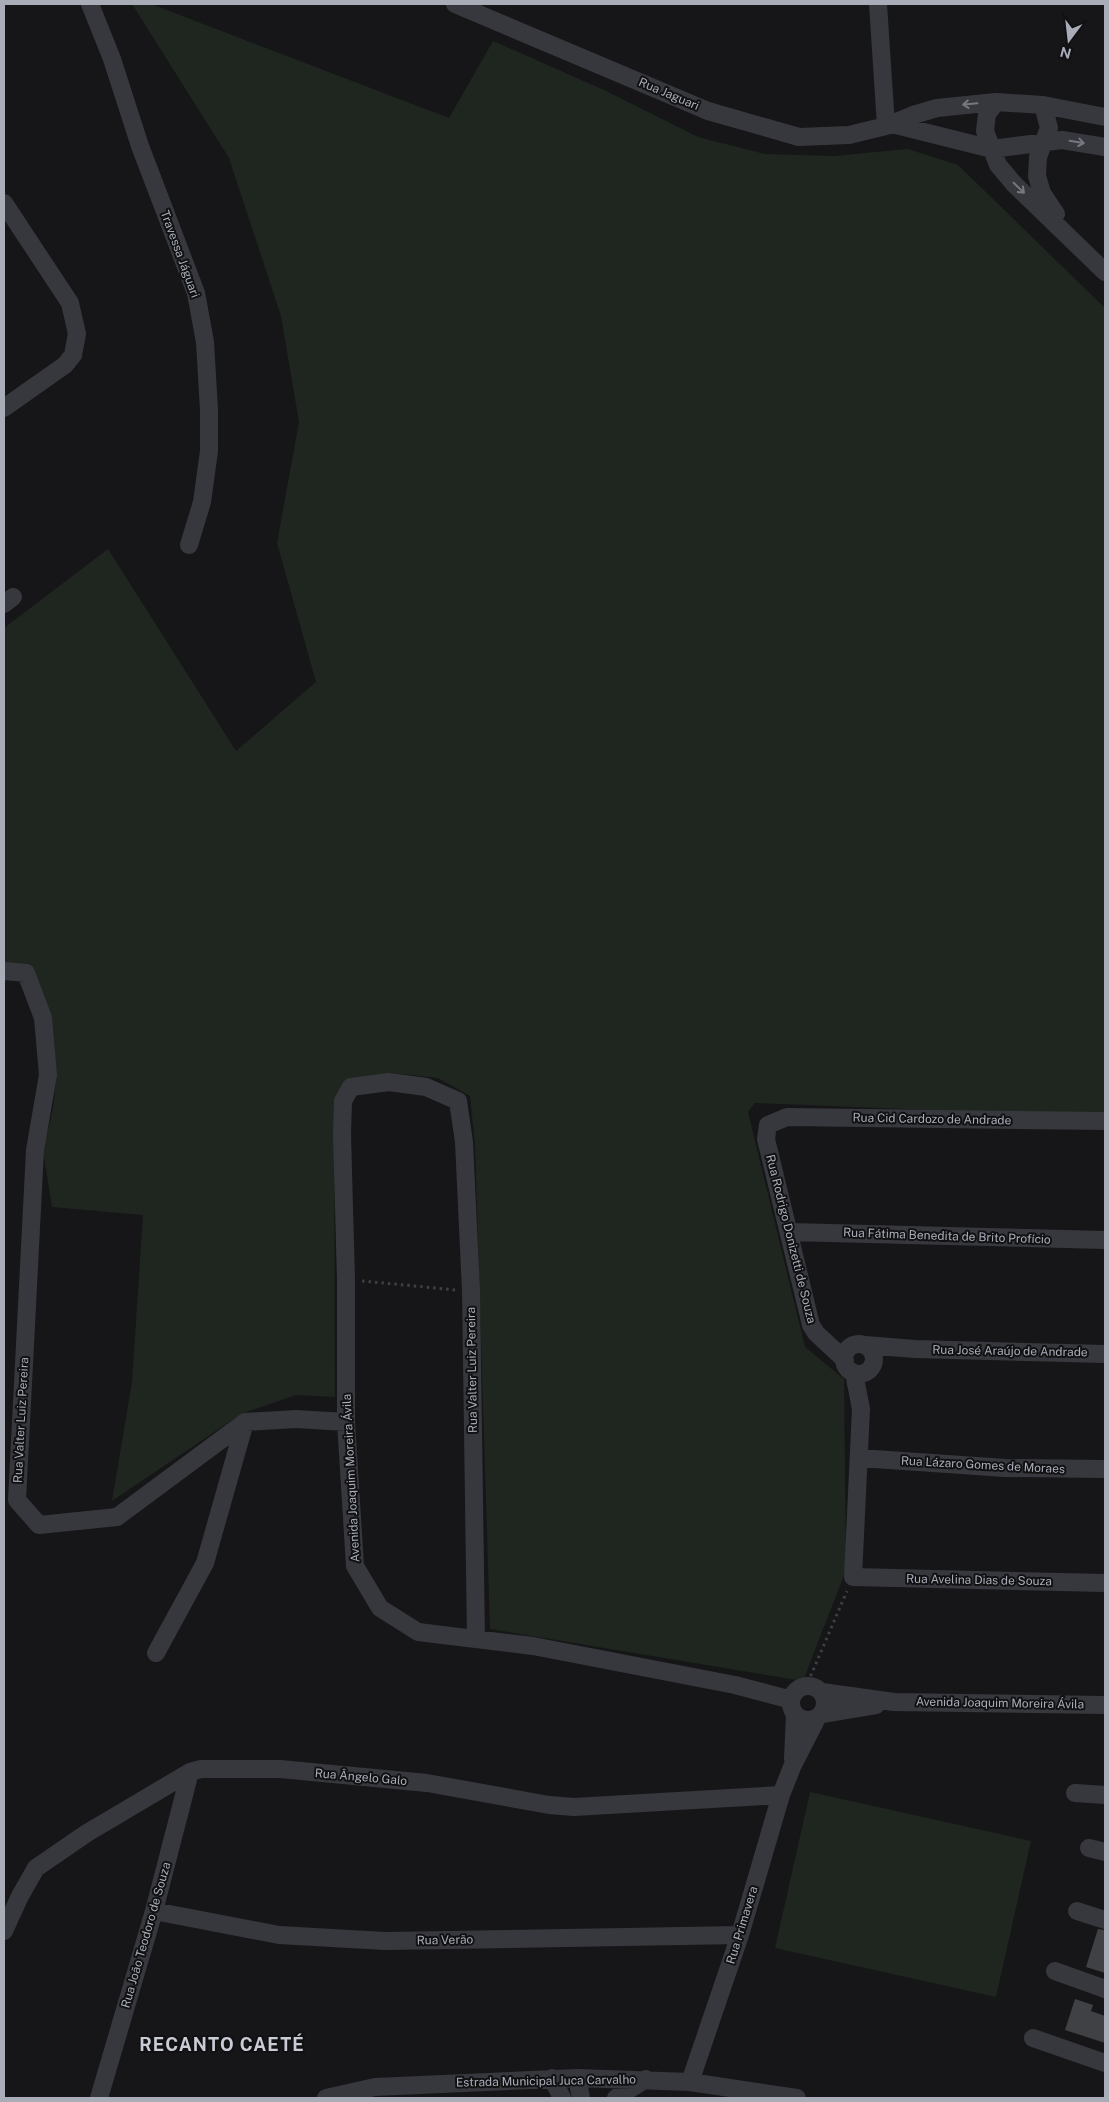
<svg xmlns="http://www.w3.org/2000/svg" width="1109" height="2102" font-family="'Public Sans',sans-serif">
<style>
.green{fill:#1e261f}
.building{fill:#404145}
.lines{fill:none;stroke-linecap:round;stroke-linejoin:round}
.path{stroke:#3d3f44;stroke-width:3;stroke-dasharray:2.5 4;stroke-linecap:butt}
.minor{stroke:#37383d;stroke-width:18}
.oneway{stroke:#757881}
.labels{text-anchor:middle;stroke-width:4;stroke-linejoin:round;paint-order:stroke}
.street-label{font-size:12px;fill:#a8adb8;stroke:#111113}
.district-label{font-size:18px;font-weight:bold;letter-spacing:1px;fill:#c9ccd4;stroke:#111113}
</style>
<rect width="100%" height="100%" fill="#161618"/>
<path class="green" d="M132,4h19l298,114 44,-77 111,49 94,47 67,17 69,2 74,-7 50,16 147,143v809l-350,-14 -7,9 57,235 39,32 2,191 -43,111 -313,-52 -15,-484 -5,-49 -32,-18 -46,-5 -46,8 -12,20 1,296 -39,-2 -55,19 -129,87 20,-119 11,-167 -91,-8 -9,-57 10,-41 4,-36 -8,-57 -15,-45 -30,-8v-335l104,-79 128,202 80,-69 -39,-139 22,-121 -18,-106 -52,-158z
M810,1792l221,49 -35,156 -221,-49z"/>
<path class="building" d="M1098,1929l7,1v43l-19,-6z
M1075,1999l18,6 -2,6 14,5v27l-40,-13z"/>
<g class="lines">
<path class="path" d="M362,1281l94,9
M808,1682l39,-91"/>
<path class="minor" d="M90,4l22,55 28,87 56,147 9,49 4,68v41l-7,51 -13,43
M455,4l253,107 91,26 50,-2 37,-9 27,-11 24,-7 59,-6 47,3 62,12
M878,4l8,122
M996,102l-9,12 -2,17 13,34 16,19 91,88
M1043,105l6,23 -11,29 -1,19 5,17 14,21
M892,124l100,25 70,-9 43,7
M4,203l66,100 7,31 -4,21 -8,10 -61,43
M4,604l9,-7
M4,971l22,2 17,45 5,57 -13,75 -18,350 22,25 78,-8 128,-95 51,-3 50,3
M789,1232l316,8
M844 1359a15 15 0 1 1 30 0a15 15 0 1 1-30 0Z
M865,1345l50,4 190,5
M845,1360l-29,-27 -5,-8 -45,-186 2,-14 19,-8 318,4
M854,1373l7,36 -8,168 252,6
M860,1458l145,10 100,1
M476,1639l-5,-348 -7,-149 -6,-41 -32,-14 -37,-5 -38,5 -8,14 -1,33 4,146v142l9,144 25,42 38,24 115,14 202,39 53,14 4,-3
M156,1653l49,-90 40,-141
M791 1703a17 17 0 1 1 34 0a17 17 0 1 1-34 0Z
M822,1692l72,10 211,3
M822,1714l54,-9
M793,1759l2,-45
M1075,1793l30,2
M1089,1848l16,4
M154,1911l125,24 106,6 355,-6
M1077,1911l28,9
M4,1931l16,-35 16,-28 51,-35 103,-61 11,-3h79l147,14 122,22 25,2 207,-12
M1055,1971l50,18
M1033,2038l72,25
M552,2078l10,20
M577,2078l4,20
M690,2082l50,-147 41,-140 11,-28 25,-49
M99,2098l55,-187 36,-139
M326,2098l49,-11 202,-9 113,4 107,16
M616,2098l30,-19"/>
</g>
<defs><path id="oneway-shaft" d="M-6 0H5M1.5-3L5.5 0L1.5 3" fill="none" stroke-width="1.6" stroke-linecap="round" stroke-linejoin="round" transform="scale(1.25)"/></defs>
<g class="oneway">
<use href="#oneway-shaft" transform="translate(970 104) rotate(175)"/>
<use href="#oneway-shaft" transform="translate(1077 142) rotate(9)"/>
<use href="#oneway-shaft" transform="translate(1019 188) rotate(44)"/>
</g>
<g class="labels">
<g class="street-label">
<text transform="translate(669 94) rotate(23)" y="4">Rua Jaguari</text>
<text transform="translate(180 254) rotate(70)" y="4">Travessa Jáguari</text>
<text transform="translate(932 1119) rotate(1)" y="4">Rua Cid Cardozo de Andrade</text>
<text transform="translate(947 1236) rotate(2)" y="4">Rua Fátima Benedita de Brito Profício</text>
<text transform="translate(791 1239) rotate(76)" y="4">Rua Rodrigo Donizetti de Souza</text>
<text transform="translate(1010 1351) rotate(1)" y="4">Rua José Araújo de Andrade</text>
<text transform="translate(472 1370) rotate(-91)" y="4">Rua Valter Luiz Pereira</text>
<text transform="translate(21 1420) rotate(-87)" y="4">Rua Valter Luiz Pereira</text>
<text transform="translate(983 1465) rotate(3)" y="4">Rua Lázaro Gomes de Moraes</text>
<text transform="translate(351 1478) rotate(-93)" y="4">Avenida Joaquim Moreira Ávila</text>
<text transform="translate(979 1580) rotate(1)" y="4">Rua Avelina Dias de Souza</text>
<text transform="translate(1000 1703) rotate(1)" y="4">Avenida Joaquim Moreira Ávila</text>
<text transform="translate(361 1777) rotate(5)" y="4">Rua Ângelo Galo</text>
<text transform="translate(742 1925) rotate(-73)" y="4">Rua Primavera</text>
<text transform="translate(146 1935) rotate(-74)" y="4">Rua João Teodoro de Souza</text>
<text transform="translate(445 1940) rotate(-1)" y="4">Rua Verão</text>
<text transform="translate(546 2081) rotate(-1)" y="4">Estrada Municipal Juca Carvalho</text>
</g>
<g class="district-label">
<text x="222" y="2051">RECANTO CAETÉ</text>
</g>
</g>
<rect width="1109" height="2102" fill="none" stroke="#a8adb8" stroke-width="10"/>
<g transform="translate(1069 40) rotate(195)" stroke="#111113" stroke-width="4" paint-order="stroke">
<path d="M0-4L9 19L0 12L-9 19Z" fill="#a8adb8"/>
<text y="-8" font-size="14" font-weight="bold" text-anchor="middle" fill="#a8adb8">N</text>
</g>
</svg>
